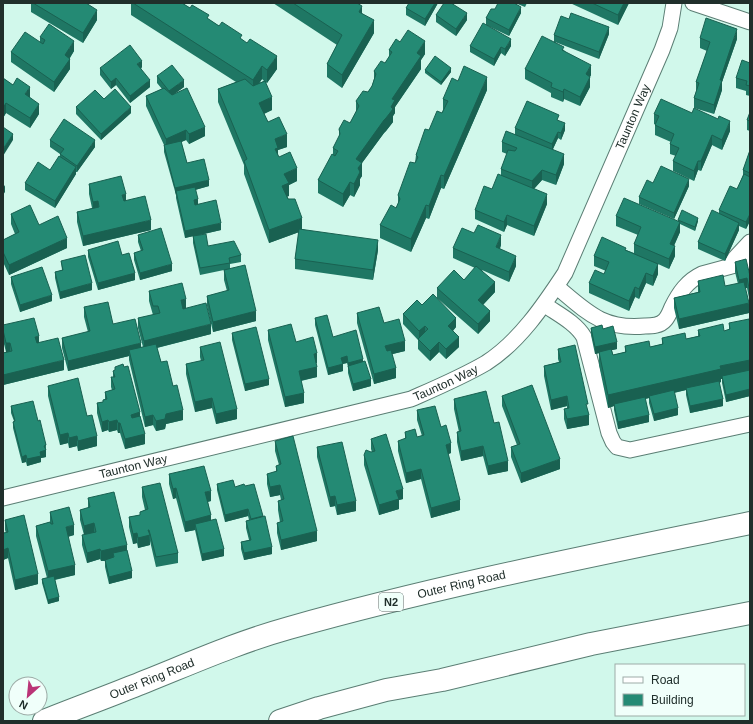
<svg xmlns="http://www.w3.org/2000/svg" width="753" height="724" font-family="Arial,sans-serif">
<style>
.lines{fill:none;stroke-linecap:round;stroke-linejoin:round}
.street-casing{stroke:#5b7e74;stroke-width:17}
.highway-casing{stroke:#5b7e74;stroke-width:24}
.street{stroke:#fff;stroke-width:15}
.highway{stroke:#fff;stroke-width:22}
.wall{fill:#1f7764;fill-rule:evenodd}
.shaded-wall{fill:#196151}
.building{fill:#248a74;stroke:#196151}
.labels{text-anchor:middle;stroke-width:4;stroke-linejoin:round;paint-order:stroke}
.shield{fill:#f0fffa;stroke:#5e6d69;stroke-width:1}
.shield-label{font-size:11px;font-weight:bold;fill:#202f2b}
.street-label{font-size:12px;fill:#202f2b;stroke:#f0fffa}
</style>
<rect width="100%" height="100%" fill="#d1f8eb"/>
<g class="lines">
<defs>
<g id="street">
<path d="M693,3l57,19"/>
<path d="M730,266l6,-9 14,-15"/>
<path d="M557,287c30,25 46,43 88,39 7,0 15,0 20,-6 3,-3 5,-8 7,-13 7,-14 15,-26 30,-33l48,-13"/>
<path d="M545,305c13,9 31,18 39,32l25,96 4,9 4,5 13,3 120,-26"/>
<path id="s1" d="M3,498l408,-99c25,-11 51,-22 75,-36 33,-21 58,-58 79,-90l97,-223 8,-22 4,-25"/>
</g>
<g id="highway">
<path id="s2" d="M44,721c30,-12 60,-23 90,-35 51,-20 101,-43 155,-58 152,-43 307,-73 461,-105"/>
<path d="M280,721l39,-13 67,-18 56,-10 149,-36 159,-31"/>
</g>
</defs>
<use href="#street" class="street-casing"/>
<use href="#highway" class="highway-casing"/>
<use href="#street" class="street"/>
<use href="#highway" class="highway"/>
</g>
<path class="wall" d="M31,3h55l11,17 -14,23 -52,-31z
M131,3h51l60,37 35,29 -10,14 -2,-1 7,28 -8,4 4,8 19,25 -9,3v6l19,25 -8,4v11h-2l15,33 76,21 -5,30 -78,-11v-10l4,-27 -30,11 -25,-69v-9l-26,-63v-13l18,-7 -105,-67zM262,79l2,2 -5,2z
M273,3h84l5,10 12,20 -32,55 -15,-11v-13l10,-19z
M438,3l-13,23 -19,-11v-7z
M515,3h12l-2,4z
M570,3h59l-11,22z
M495,9l26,4 -12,23 -23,-11v-7z
M436,15l31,5 -11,16 -20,-14z
M609,34l-10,25 -44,-17 36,33 -1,2v10l-10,19 -16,-7 -1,3 -12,-5v-4l-26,-14v-10l29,-27v-7z
M40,37l34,14 -4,7v11l-16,23 -43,-30v-10l29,-10z
M700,38l37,1 -15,43v8l-8,24 -20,-6v-10l2,-6v-10l11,-31 -7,-3z
M400,42l25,12 -4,6v9l-26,38v6l-2,3v6l-7,9 -2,2 -22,30v13l-2,3v6l-6,12 -4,-2 -7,12 -25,-14v-13l15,-26v-6l6,-11v-8l11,-6 6,-11v-11l12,-9 4,-6 2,-7v-8l11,-8 4,-6v-7z
M470,46h41l-6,10 -4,-3 -7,13 -24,-14z
M750,63v33l-4,-1v-4l-10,-3v-10z
M142,67l-1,2 9,18 -20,16 -14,-18 -5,4 -11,-14v-7z
M425,70l26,2 -10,13 -16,-12z
M157,76l27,11 -10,7 31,42 -16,8 -3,-4 -5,2 6,21 22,23 -14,4 3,14 23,26 -21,5 8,11 33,9v7l-11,2v5l26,52 -43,11 -6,-26v-10l20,-5 -3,-11v-10l-24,5 -7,-32v-7l-8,2 -9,-40v-3l-12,-43v-7l-18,-39v-10l16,-7 -5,-6z
M3,78l26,19 10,17 -9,14 -24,-15 -3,5z
M458,81l29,9 -43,99 -3,-1 -12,31 -3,-1 -15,34 -31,-14v-13l16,-17 2,-4v-9l17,-32 1,-8 13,-25 13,-17 1,-3v-11z
M104,99l27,14 -30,27 -25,-26v-7z
M750,102v29l-3,-1v-10l2,-4v-10z
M654,114l76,17 -8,19 -10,-5 -11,26 -3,-1 -4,11 -21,-10v-10l3,-5 -6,-2v-10l1,-2 -16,-7v-11h-1z
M559,121l6,9 -4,10 -3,-2 -5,11 11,15 -8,21 -14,-5 -8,9 13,15 -13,32 -27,-11 -3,7 -29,-13v-9l17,-21 9,-13v-7l6,-15 -5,-2v-10l13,-8v-6z
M50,140l45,7 -18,25h-1v2l-21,34 -30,-18v-7l25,-13 10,-13v-3l-10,-7z
M750,150v71l-4,8 -7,-3v4l-14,31 -27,-12v-7l21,-28v-4l18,-21 6,-14v-5z
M653,183l36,3 -15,33 -35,-15v-7z
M89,184l37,17 25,29 -68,16 -6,-24v-10l15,-4 -3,-14z
M11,214l28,11 28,23 -58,27 -6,-13v-22l12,-6 -4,-10z
M616,216l62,6v-2l20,1 -3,10 -15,-7v8l-6,14 1,10 -6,13 -11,-5v10l-5,12 -7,-3 -7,16 -4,-2 -6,14 -40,-18v-10l15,-9 2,-3 -12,-5v-10l32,-6 8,3v-9l4,-9 -22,-9z
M138,235l34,36 -32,9 -6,-20v-7l7,-2 -3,-9z
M501,245l-1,4 16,17 -7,16 -27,-12 13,22 -12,13 7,16 -12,13 -41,-36v-10l27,-8 11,-12 -22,-10v-10z
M88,250l34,5 13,25 -37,10 -10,-33z
M61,261l31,29 -32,9 -5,-21v-6l7,-2z
M735,262l15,14v27l-3,-15h-2l4,25 -70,16 -5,-21v-10l24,-6v-11l27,5 13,-2 -3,-12z
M11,277l41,24 -32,11 -9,-28z
M149,291l37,17 25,26 -54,14 4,14 12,24 10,34 -17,4 -1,5 -9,2 -3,-6 -8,2 -16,-67v-4l-61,15 -6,-23v-10l26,-6 -4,-15v-10l29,17 28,23h2l-5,-19v-10l15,-3 -4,-14z
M422,305l34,22 -3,4 6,16 -13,12 -7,-7 -9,9 -12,-12v-9l-15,-16v-10z
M357,313l27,10 21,28 -13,3 4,24 -22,6 -17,-61z
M315,318l18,19 30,24 8,25 -18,5 -5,-18v-6l-1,-4 -4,1v7l-15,4 -13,-50z
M729,323h21v73l-24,6 -4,-19v-4h-1v3l-2,1 4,23 -33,7 -4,-18v-5l-12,3 4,22 -24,6 -5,-18v-5l-4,1 4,23 -31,7 -4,-19v-4l-6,2 -9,-43v-12l-4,1 -4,-19v-7l12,1 14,20 -5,1 1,5 12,-3v-6l25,1 12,-3v-6l24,1 12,-3v-6l26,1 5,-1z
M3,325l36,18 25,27 -61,15v-32l3,-1 -3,-12z
M268,330l28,12 21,21h-1l1,14 -16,4 3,22 -19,4 -17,-67z
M232,333l37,52 -24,6 -13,-51z
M200,347l37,72 -21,5 -4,-16 -17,4 -9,-38v-10l15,-3 -1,-4z
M558,349l30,62 1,14 -22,4 -3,-10v-10l3,-1v-2l-16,4 -7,-34v-10l15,-4 -1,-3z
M115,367l25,49 5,28 -20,5 -5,-16h-2l-1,-3 -8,2 -1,-2 -6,2 -5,-19v-10l6,-1v-2l2,-1v-7l7,-2 -1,-3v-10h2v-6l2,-1z
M48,386l39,30 10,30 -19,5 -1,-5 -8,2 -1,-5 -8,2 -12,-49z
M502,396l58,73 -39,14 -10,-26v-10l6,-2 -15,-39z
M454,399l40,24 14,48 -20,4 -5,-19 -22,5 -4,-19v-10h2l-5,-23z
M11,406l27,15 8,24v12l-5,1v4l-14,4 -1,-4 -4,1 -9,-35v-6l1,-1 -3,-8z
M417,410l24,17 10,26 -3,1 12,56 -29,8 -10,-39 -15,4 -8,-32v-10l7,-2v-7l12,5 5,-1 -5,-16z
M371,439l32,60 -4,1v9l-20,6 -15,-50v-10l8,-3 -1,-3z
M275,441l42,100 -36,9 -4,-17v-10l3,-1 -2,-12v-9l3,-1 -1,-5 -10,2 -3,-13v-10l9,-2v-6l3,-1 -4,-14z
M317,447l39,64 -19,4 -2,-9 -5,1 -13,-50z
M169,474l42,27 -3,1 3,18 13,36 -22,5 -7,-31 -10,2 -9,-34 -3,1 -4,-15z
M217,484l18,3 10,-1 18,31 9,37 -28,6 -3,-11v-7l8,-2 -3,-12v-7l3,-1 -1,-4 -23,6 -8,-32z
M142,487l36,66v10l-22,4 -6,-26v4l-12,3 -1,-5 -4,1 -4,-17v-10l11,-2v-3l5,-2 -3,-13z
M88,498l39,53 5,27 -23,6 -4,-17v-6h-4l-1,-2 -13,4 -5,-18v-10h2l-4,-15v-10l8,-2z
M50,512l24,23 -6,2 7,38 -20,5 4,21 -11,3 -6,-21v-4l5,-1 -11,-42v-10l14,-4z
M5,520l33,64 -23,6 -7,-32 -5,2v-30l1,3h2l-1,-3z"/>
<path class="shaded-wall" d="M435,3h3l-13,23v-7z
M624,3h5l-11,22v-10z
M362,6v13l-3,-7z
M521,7v6l-12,23v-6z
M97,10v10l-14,23v-10z
M467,13v7l-11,16v-7z
M374,20v13l-32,55v-13z
M609,27v7l-10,25v-7z
M737,29v10l-15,43v8l-8,24v-9l6,-25z
M511,39v7l-6,10v-7z
M74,41v10l-9,14v-10z
M425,41v13l-4,6v9l-26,38v6l-2,3v6l-7,9 -2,2 -22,30v13l-2,3v6l-6,12v-13l2,-25 35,-52 1,-8 25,-46z
M501,47v6l-7,13v-7z
M277,56v13l-10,14v-13z
M70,59v10l-16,23v-10z
M142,61v6l-5,4v-7z
M591,65v10l-5,9v-10z
M262,66v13l-9,14v-13z
M451,68v4l-10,13v-3z
M487,77v13l-43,99v-13z
M590,77v10l-10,19v-9z
M116,78v7l-5,4v-7z
M150,80v7l-20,16v-7z
M184,80v7l-15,11v-7z
M30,87v10l-5,7v-10z
M564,89v10l-1,3v-10z
M272,97v13l-13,6v-13z
M6,103v10l-3,5v-10z
M39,104v10l-9,14v-10z
M131,107v6l-30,27v-6z
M730,121v10l-8,19v-10z
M565,123v7l-4,10v-7z
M205,127v9l-16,8v-10z
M186,130v10l-20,9v-10z
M558,132v6l-6,13v-7z
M13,134v6l-10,16v-7z
M287,134v13l-9,3v10l-3,2v-23z
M712,135v10l-11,26v-10z
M95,140v7l-18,25v-6z
M564,154v10l-8,21v-10z
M698,161v9l-4,11v-10z
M76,167v7l-21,34v-7z
M297,168v13l-8,4v11l-7,3v-13l2,-12z
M542,170v10l-10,11v-10z
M441,175v13l-12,31v-13z
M689,179v7l-15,33v-6z
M209,180v6l-32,9 -1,-4 -1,4v-7z
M350,182v13l-7,12v-13z
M5,185v7l-2,3v-7z
M126,194v10h-4v-9z
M547,194v10l-13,32v-10z
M198,199v7l-4,1v-7z
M98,201v10l-5,1v-10z
M426,205v13l-15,34v-13z
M750,214v7l-4,8v-7z
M507,215v10l-3,7v-10z
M302,218v13l-33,12v-13z
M698,218v3l-3,10v-4z
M151,220v10l-68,16v-10z
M680,222v10l-10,22v-10z
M221,223v7l-36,8v-7z
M739,223v7l-14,31v-7z
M501,235v10l-5,12v-10z
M67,238v10l-58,27v-10z
M378,240v10l-5,30v-10z
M675,246v10l-6,13v-10z
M516,256v10l-7,16v-10z
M172,264v7l-32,9v-7z
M658,264v10l-5,12v-10z
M135,273v7l-37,10v-7z
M646,273v10l-7,16v-10z
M747,278v10l-8,2v-10z
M495,282v10l-17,18v-10z
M92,283v7l-32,9v-7z
M635,287v10l-6,14v-10z
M52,295v6l-32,11v-7z
M186,299v10l-5,1v-10z
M749,303v10l-70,16v-10z
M256,311v10l-43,11v-10z
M490,311v10l-12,13v-10z
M456,318v9l-8,9v-10z
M211,324v10l-67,17v-10z
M425,326v10l-6,5v-10z
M39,336v10l-4,1v-10z
M459,337v10l-13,12v-10z
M405,341v10l-20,5v-10z
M439,342v10l-9,9v-10z
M617,342v7l-22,5v-7z
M6,343h4v10h-4z
M141,343v10l-12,-3v6l-61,15v-10z
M317,353v10l-3,1v-10z
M347,356v7l-6,1v-6z
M363,359v7l-15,3v-6z
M64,360v10l-61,15v-10z
M750,360v12l-28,4v3h-1v3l-34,8 -1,-2v2l-36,8 -1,-2v2l-35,8v-2v2l-6,2v-13l112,-29z
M343,364v7l-15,4v-7z
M317,367v10l-18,4v-10z
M396,368v10l-22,6v-10z
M269,379v6l-24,6v-7z
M371,379v7l-18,5v-7z
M750,389v7l-24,6v-7z
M304,393v10l-19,4v-10z
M567,396v10l-16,4v-10z
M212,398v10l-17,4v-10z
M723,399v7l-33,7v-7z
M678,408v7l-24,6v-7z
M237,409v10l-21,5v-10z
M183,410v10l-17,4 -1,5 -9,2v-10l10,-7z
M140,412v10l-9,3v-10z
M153,415v10l-8,2v-10z
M589,415v10l-22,4v-10z
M649,415v7l-31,7v-7z
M108,420v10l-6,2v-10z
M117,420v10l-8,2v-10z
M118,423h2v10h-2z
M68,433v10l-8,2v-10z
M145,434v10l-20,5v-10z
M77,436v10l-8,2v-10z
M97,436v10l-19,5v-10z
M451,443v10l-5,2v-10z
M483,446v10l-22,5v-10z
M46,450v7l-5,1v4l-14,4v-7l13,-7z
M26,455v7l-4,1v-6z
M560,459v10l-39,14v-10z
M508,461v10l-20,4v-9z
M421,469v10l-15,4v-10z
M280,485v10l-10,2v-10z
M176,488v10l-3,1v-10z
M403,489v10l-4,1v9l-20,6v-10l17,-14z
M211,491v10l-6,1v-10z
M335,496v10l-5,1v-10z
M460,500v10l-29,8v-10z
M356,501v10l-19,4v-10z
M248,509v7l-23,6v-7z
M211,515v10l-16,-1v6l-10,2v-10z
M263,516v7l-12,3v-7z
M94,523v10l-10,3v-10z
M74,525v10l-8,2v-10z
M148,530h1l1,15 -12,3v-10z
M317,531v10l-36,9v-10z
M137,533v10l-4,1v-10z
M127,545v10l-14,-2v6l-12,2v-10z
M272,547v7l-28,6v-7z
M8,548v10l-5,2v-10z
M100,549v10l-13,4v-10z
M224,549v7l-22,5v-7z
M75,565v10l-27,6v-10z
M132,571v7l-23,6v-7z
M38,574v10l-23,6v-10z
M59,597v4l-11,3v-4z"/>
<path class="building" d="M33,3h53l11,7 -14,23z
M133,3h49l8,5 2,-3 17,10 -2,3 12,8 3,-4 20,13 -2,3 7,5 3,-4 27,17 -10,14 -5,-4 -9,14z
M293,3h64l5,3 -3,6 15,8 -32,55 -15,-11 15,-29z
M409,3h26l-10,16 -19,-11z
M444,3h7l16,10 -11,16 -20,-14z
M498,3h16l7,4 -12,23 -23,-12 5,-9h4z
M592,3h32l-6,12z
M571,13l38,14 -10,25 -45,-17 7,-19 8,3z
M706,18l31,11 -17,51h2l-8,25 -20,-7 5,-15 -3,-1 14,-40 -10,-4z
M483,23l28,16 -6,10 -4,-2 -7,12 -24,-13z
M49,24l25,17 -9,14 5,4 -16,23 -43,-30 14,-20 18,12 2,-4 -5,-3z
M408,30l17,11 -8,12 4,3 -29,43 3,1 -4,7 2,2 -7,9 -2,2 -28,39 6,4 -4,5 2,4 -6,12 -4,-2 -7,12 -25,-14 14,-26 3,2 3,-5 -5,-3 7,-14 -1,-5 5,-9 6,3 9,-17 -3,-5 7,-10 5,1 4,-6 4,-12 -2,-3 7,-10 4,2 7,-11 -3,-2 7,-11 4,3z
M542,36l22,11 -2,3 29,15 -5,9 4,3 -10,20 -16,-8 -1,3 -12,-5 1,-4 -27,-14z
M130,45l12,16 -5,3 13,16 -20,16 -14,-18 -5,4 -11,-14z
M435,56l16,12 -10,14 -16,-12z
M742,60l8,3v23l-4,-1 1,-4 -11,-3z
M172,65l12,15 -15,11 -12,-15z
M464,66l23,11 -43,99 -3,-1 -12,31 -3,-1 -15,34 -31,-14 11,-20 5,3 4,-9 -2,-4 12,-33 5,1 3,-6 -2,-2 9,-26 4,1 8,-19 5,2 6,-12 -5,-2 9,-21 6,3z
M3,78l10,7 4,-7 13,9 -5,7 14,10 -9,14 -24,-15 -3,5z
M245,79l8,7 12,-5 7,16 -13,6 9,19 11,-5 8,17 -12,5 3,9 -3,1 4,8 11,-5 7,16 -13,6 5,9 -7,3 6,13h7l7,19 -33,12 -25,-69 3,-2 -29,-70z
M164,88l8,7 15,-7 18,39 -16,7 -3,-4 -20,9 -20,-43z
M115,89l16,18 -30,27 -25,-27 19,-17 9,9z
M661,99l31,14 2,-5 24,11 1,-3 11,5 -8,19 -10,-5 -11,26h-3l-4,10 -21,-10 6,-13 -9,-4 4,-10 -19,-9 4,-9 -5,-2z
M527,101l32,14 -2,5 8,3 -4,10 -3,-1 -6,12 -37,-16z
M750,112v9l-3,-1z
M64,119l31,21 -18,26 -17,-12 4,-5 -14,-9z
M3,127l10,7 -10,15z
M506,131l58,23 -8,21 -14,-5 -10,11 -31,-12 7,-19 7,1 2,-3 -15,-6z
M181,141l6,22 17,-4 5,21 -34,8 -11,-43z
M750,150v23l-7,-3z
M59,156l17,11 -21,34 -30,-18 13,-21 12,8z
M661,166l28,13 -15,34 -35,-16 8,-17 6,3z
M498,174l49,20 -13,32 -27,-11 -3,7 -29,-12 9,-24 8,3z
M744,174l6,3v37l-4,8 -27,-12 11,-24 7,3z
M121,176l5,18 -4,1 2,6 21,-5 6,24 -68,16 -6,-24 22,-5 -1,-6 -5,1 -4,-18z
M195,187l3,12 -4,1 1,5 21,-5 5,23 -36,8 -9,-40z
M624,198l56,24 -10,22 5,2 -6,13 -35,-15 7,-17 -25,-11z
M30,205l9,20 19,-9 9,22 -58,27 -6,-13v-12l16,-8 -8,-18z
M682,210l16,8 -3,9 -17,-7z
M712,210l27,13 -14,31 -27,-12z
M478,225l23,10 -5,12 20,9 -7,16 -56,-24 9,-20 12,5z
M161,228l11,36 -32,9 -6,-20 9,-3 -5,-15z
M299,229l79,11 -5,30 -78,-11z
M206,234l2,12 26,-5 7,14 -12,3 1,5 -30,5 -7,-32z
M602,237l24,11 -1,2 33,14 -5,12 -7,-3 -7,16 -4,-2 -6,14 -40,-18 6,-13 9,4 5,-12 -15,-6z
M118,241l4,14 7,-2 6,20 -37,10 -10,-33z
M85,255l7,28 -32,9 -5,-20 8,-2 -2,-9z
M746,259l4,17v17l-3,-15 -8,2 -4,-18z
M245,265l11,46 -43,11 -6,-26 22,-6 -5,-20z
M476,266l19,16 -17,18 12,11 -12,13 -41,-36 17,-18 10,10z
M42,267l10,28 -32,10 -9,-28z
M723,275l2,11 19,-4 5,21 -70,16 -5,-21 26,-6 -2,-11z
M182,283l4,16 -5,1 2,9 23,-6 5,21 -67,17 -6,-23 22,-5 -2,-7h-5l-4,-15z
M433,294l23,24 -8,8 11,11 -13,12 -7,-7 -9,9 -12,-12 10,-10 -3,-3 -6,5 -16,-17 14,-14 5,5z
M108,302l5,22 22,-5 6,24 -73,18 -6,-23 28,-7 -6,-24z
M379,307l5,16 15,-4 6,22 -20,5 2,5 4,-1 5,18 -22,6 -17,-61z
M327,315l6,22 23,-7 7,29 -15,4 -1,-7 -6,2 2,6 -15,4 -13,-50z
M34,318l5,18 -4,1 2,6 21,-5 6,22 -61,15v-22l9,-2 -2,-8h-4l-3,-13v-5z
M749,319l1,4v37l-30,6 1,3 -113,26 -9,-43 12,-3 2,6 13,-3 -1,-6 24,-5 1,6 13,-3 -1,-6 23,-5 1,6 14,-3 -2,-6 25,-6 1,7 6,-2 -1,-6z
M291,324l5,18 17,-5 4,16 -3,1 3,13 -18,4 5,22 -19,4 -17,-67z
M602,325l1,4 10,-3 4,16 -22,5 -4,-19z
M256,327l13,52 -24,5 -13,-51z
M220,342l17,67 -21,5 -4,-16 -17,4 -9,-38 18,-4 -4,-13z
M156,344l5,18 6,-1 6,25 4,-1 6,25 -17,4 -1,5 -9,2 -3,-6 -8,2 -16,-67z
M575,345l13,59h-2l3,11 -22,4 -3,-10 5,-1 -2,-12 -16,4 -7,-34 17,-4 -3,-13z
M365,361l6,18 -18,5 -5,-18z
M123,364l1,3 4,-1 12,46 -9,3 1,3 8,-2 5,18 -20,5 -5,-16h-2l-1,-3 -8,2 -1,-2 -6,2 -5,-19 6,-1v-2l4,-1 -2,-7 10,-3 -4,-12h4l-2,-6 2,-1v-3z
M750,370v19l-24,6 -4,-19z
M78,378l9,38 5,-1 5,21 -19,5 -1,-5 -8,2 -1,-5 -8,2 -12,-49z
M719,381l4,18 -33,7 -4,-18z
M532,385l28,74 -39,14 -10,-26 9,-3 -18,-48z
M674,390l4,18 -24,6 -5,-18z
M486,391l8,32 5,-1 9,39 -20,5 -5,-20 -22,5 -4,-19 4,-1 -7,-32z
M645,397l4,18 -31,7 -4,-18z
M33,401l5,20 2,-1 6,25 -2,1 2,4 -6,2 1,4 -14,3 -1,-4 -4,2 -9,-35 2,-1 -4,-15z
M435,406l6,21 5,-2 5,18 -5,2 14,55 -29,8 -10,-39 -15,4 -8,-32 8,-3 -1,-6 10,-3 2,8 7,-2 -7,-25z
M386,434l17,55 -7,2 3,8 -20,6 -15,-50 2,-5 5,2 4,-1 -4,-12z
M293,436l24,95 -36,9 -4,-17 6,-2 -5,-20 6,-2 -4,-14 -10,2 -3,-13 10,-3 -1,-5 5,-2 -6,-23z
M342,442l14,59 -19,4 -2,-9 -5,1 -13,-50z
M204,466l7,25 -6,1 6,23 -26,7 -9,-34 -3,1 -4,-15z
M233,480l2,7 9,-3 1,2 9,-2 9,32 -12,3 -3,-10 -23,6 -8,-31z
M160,483l18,70 -22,4 -7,-27h-1l2,5 -12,3 -1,-5 -4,1 -4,-17 11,-2v-3l8,-3 -6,-22z
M114,492l13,53 -26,6 -1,-2 -13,4 -5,-18 14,-3 -2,-9 -10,3 -4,-16 10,-3 -2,-9z
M69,507l5,18 -8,2 9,38 -27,6 -12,-45 14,-4 1,2h2l-3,-12z
M24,515l14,59 -23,6 -7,-32 -5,2v-20l1,3 4,-1 -3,-12z
M265,516l7,31 -28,6 -3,-11 10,-2 -5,-19z
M216,519l8,30 -22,5 -7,-30z
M127,550l5,21 -23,6 -4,-17 9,-3 -1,-4z
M54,576l5,21 -11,3 -6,-21z"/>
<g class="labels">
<rect class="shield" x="379" y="593" width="24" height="18" rx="3"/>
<g class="shield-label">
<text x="391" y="606">N2</text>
</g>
<g class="street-label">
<text dy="4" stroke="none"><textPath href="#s1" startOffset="794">Taunton Way</textPath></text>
<text dy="4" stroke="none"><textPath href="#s1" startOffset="458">Taunton Way</textPath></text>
<text dy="4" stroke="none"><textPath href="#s1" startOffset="134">Taunton Way</textPath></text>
<text dy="4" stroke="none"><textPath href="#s2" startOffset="440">Outer Ring Road</textPath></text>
<text dy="4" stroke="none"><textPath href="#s2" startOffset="116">Outer Ring Road</textPath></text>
</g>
</g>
<rect width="753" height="724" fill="none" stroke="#202f2b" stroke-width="8"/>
<rect x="615" y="664" width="130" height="52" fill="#f0fffa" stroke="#9daca7"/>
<rect x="623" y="677" width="20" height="6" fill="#ffffff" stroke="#9daca7"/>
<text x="651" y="684" font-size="12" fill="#202f2b">Road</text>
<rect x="623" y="694" width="20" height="12" fill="#248a74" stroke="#9daca7"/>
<text x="651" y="704" font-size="12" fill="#202f2b">Building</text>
<g transform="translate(28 696) rotate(207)"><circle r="19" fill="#f0fffa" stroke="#9daca7"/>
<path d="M0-3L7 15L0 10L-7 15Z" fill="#ba3477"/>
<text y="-6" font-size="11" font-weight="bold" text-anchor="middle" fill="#202f2b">N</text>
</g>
</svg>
